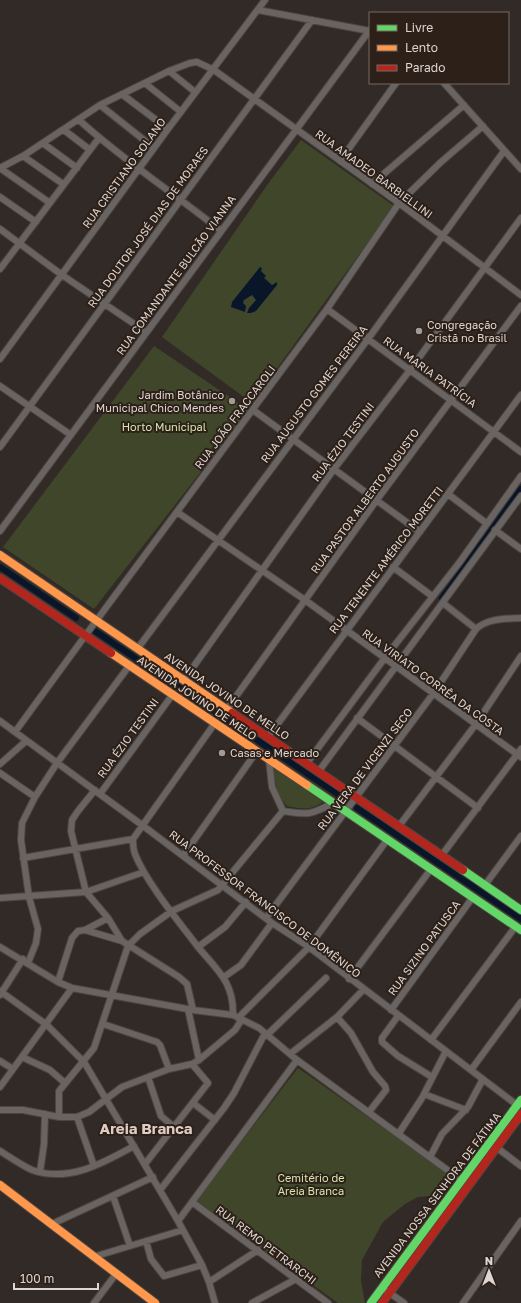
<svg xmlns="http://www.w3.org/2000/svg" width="521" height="1303" font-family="'Golos Text',sans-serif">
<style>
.green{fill:#3f462a}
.water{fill:#09162a}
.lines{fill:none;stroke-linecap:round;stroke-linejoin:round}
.canal{stroke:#09162a;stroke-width:6}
.street-casing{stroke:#4c4642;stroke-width:8}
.fast-casing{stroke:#4c4642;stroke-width:10}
.slow-casing{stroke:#4c4642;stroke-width:10}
.jam-casing{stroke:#4c4642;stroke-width:10}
.street{stroke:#696461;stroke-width:6}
.fast{stroke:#63d668;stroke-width:8}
.slow{stroke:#ff974d;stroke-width:8}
.jam{stroke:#b3261e;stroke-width:8}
.poi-dot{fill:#a29a95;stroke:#2c2019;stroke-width:1.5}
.labels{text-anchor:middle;stroke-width:4;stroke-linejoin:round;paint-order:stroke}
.street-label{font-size:11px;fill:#dfd6d1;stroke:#2c2019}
.poi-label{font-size:11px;fill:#dfd6d1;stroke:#2c2019;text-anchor:start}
.park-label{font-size:11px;fill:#d4e6aa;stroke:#2c2019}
.district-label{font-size:15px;font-weight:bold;fill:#decdc4;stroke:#2c2019}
</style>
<rect width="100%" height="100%" fill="#322a26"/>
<path class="green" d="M301,140l93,66 -142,197 -90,-66 108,-156z
M154,346l95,64 -155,199 -91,-62z
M272,765l51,37c-14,9 -20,7 -36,4l-9,-11z
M298,1068l154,108 -5,9 -9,7 -8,4 -12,1 -13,7 -22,18 -21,38 -1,20 4,23h-27l-142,-102z"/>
<path class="water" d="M260,267l2,1 -1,3 5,5 -2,2 8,7 5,-3v3l-21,26 -5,2h-4l2,-5 7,-8 -4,-5 -8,5 -1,3 3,3 -1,6 -14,-5 1,-5z"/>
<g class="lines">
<path class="canal" d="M0,567l76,51
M442,598l79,-109
M95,631l250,168
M357,808l164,111"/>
<defs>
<path id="street" d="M258,10l112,21
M169,71l26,21
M444,83l77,86
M146,84l35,28
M123,95l45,34
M100,105l54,43
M79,120c45,41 95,73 142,111
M64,130l26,20
M44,144l33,24
M23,156l40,28
M340,161l56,-78
M0,168l23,-12 77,-51 69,-34 21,-8 7,-1 17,8 185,133 122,92
M0,168l50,35
M372,184l92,-79
M0,197l36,25
M0,229l62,46 84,57
M0,269l99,-131
M327,309l194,143
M0,359l168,-230 97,-129
M0,386l71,49
M253,410l167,122
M0,447l312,-427
M448,494l38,29
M177,512l128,88 216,157
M495,530l26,19
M0,531l369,-500
M393,567l39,29
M443,603l33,26
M138,648l230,-309 136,-188
M184,680l150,-211 76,-99 111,-152
M227,709l149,-208 145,-195
M357,718l121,90
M0,721l142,104 130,98 37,24 208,158
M215,723l-82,116c0,4 0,10 2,15 11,28 44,68 63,93 19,23 36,35 35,68
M15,732l70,-96 242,-327 72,-106 42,-41 42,-36
M268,737l253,-342
M269,760l3,27 11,24c25,4 28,4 50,-8
M307,763l77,-104 75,-96 62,-87
M0,764l26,-23
M319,771l202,-275
M0,773l35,24
M95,790l-17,21 -6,9 -1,11 15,61 22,26 14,23
M100,794l73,-100
M399,826l77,-102 45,-68
M442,855l79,-106
M183,856l74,-105
M23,858l110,-19
M485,885l36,-49
M0,898l86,-6 58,-20
M266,918l167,-224 43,-65c12,-11 30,-10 45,-11
M85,930l37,11 57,36 8,7 6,26
M0,947l58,35 14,6 121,22 40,5 26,13 38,32 164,120
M198,947l27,-20 21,-25
M28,963l8,-20 2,-14 -9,-32 -8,-57 1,-17 13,-26 22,-34 72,-97
M224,977l17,-12 31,-42
M349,979l82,-110
M58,982l14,-44 6,-7 7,-1 23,-12
M0,991l47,34 37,37 94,159 24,44 7,17 6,21
M0,995l23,-36
M188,1009l11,51
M391,1010l82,-113
M398,1016l-16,22v4l16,14 34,21
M337,1017l14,16 22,39 12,14 1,4 -17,22
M238,1018l71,-71 78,-107
M103,1024l54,18 3,3 9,24
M431,1040l85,-114
M290,1054l47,-37 26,-27
M22,1057l28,13 15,13
M0,1061l13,8
M471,1070l50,-68
M148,1077l13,39 13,11
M0,1087l72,-99
M424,1094l42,16
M193,1103l22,17
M0,1110h23l36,7h18l12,-5 33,-25 47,-18 23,-5 7,-4 36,-30 7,-11
M59,1117v-26l35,-43 34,-102 12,-12 32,-23 46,-21 65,-79
M77,1117l17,49
M399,1133l23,-35 24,-47
M496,1147l25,19
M0,1151c10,6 21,14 32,19 37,13 71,-7 102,-24
M430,1157l12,-23 26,-27 15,-28
M145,1164l63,-81 -16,-19
M40,1172l4,-28 1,-30
M160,1190l64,-82 10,-15 29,-56 4,-2 59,-57
M113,1196l17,50
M192,1202l136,101
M178,1221l119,-161
M52,1224l101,-47
M146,1241l5,18 13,17 38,-11
M93,1257l90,-27
M209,1282l49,-32
M387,1291l17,12
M94,1303l22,-29
M252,1303l44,-24
M463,1303l58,-82"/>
<path id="fast" d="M307,785l214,145
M463,870l58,40
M371,1303l150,-203"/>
<path id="slow" d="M0,555l232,158
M111,653l196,132
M0,1185l155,118"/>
<path id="jam" d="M0,578l111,75
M232,713l231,157
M382,1303l139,-189"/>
</defs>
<use href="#street" class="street-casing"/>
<use href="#fast" class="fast-casing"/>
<use href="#slow" class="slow-casing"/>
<use href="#jam" class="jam-casing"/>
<use href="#street" class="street"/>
<use href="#fast" class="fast"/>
<use href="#slow" class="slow"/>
<use href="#jam" class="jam"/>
</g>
<g class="poi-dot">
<circle cx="419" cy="331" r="4"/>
<circle cx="232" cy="401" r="4"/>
<circle cx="222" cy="753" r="4"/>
</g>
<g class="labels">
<g class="street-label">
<text transform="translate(124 173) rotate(-54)" y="4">RUA CRISTIANO SOLANO</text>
<text transform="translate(374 174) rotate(36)" y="4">RUA AMADEO BARBIELLINI</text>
<text transform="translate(148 227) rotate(-54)" y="4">RUA DOUTOR JOSÉ DIAS DE MORAES</text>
<text transform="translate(176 275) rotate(-54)" y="4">RUA COMANDANTE BULCÃO VIANNA</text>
<text transform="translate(430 372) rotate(36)" y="4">RUA MARIA PATRÍCIA</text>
<text transform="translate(314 394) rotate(-53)" y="4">RUA AUGUSTO GOMES PEREIRA</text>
<text transform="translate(235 417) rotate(-53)" y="4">RUA JOÃO FRACCAROLI</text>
<text transform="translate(343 442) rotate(-53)" y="4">RUA ÉZIO TESTINI</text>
<text transform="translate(365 501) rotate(-54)" y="4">RUA PASTOR ALBERTO AUGUSTO</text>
<text transform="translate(386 560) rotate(-53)" y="4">RUA TENENTE AMÉRICO MORETTI</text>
<text transform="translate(433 682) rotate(36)" y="4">RUA VIRIATO CORRÊA DA COSTA</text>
<text transform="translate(227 696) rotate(34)" y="4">AVENIDA JOVINO DE MELLO</text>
<text transform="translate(197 698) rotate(34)" y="4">AVENIDA JOVINO DE MELO</text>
<text transform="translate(128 738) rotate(-54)" y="4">RUA ÉZIO TESTINI</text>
<text transform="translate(365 769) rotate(-53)" y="4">RUA VERA DE VICENZI SECO</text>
<text transform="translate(265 904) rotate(37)" y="4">RUA PROFESSOR FRANCISCO DE DOMÊNICO</text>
<text transform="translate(424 948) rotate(-54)" y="4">RUA SIZINO PATUSCA</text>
<text transform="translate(437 1195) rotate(-53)" y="4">AVENIDA NOSSA SENHORA DE FÁTIMA</text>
<text transform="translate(266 1245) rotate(37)" y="4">RUA REMO PETRARCHI</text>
</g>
<g class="poi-label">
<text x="427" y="329">Congregação<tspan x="427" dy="13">Cristã no Brasil</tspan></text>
<text x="224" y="399" text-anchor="end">Jardim Botânico<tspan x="224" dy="13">Municipal Chico Mendes</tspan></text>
<text x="230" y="757">Casas e Mercado</text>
</g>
<g class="park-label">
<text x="164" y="431">Horto Municipal</text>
<text x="311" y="1182">Cemitério de<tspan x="311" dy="13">Areia Branca</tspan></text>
</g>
<g class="district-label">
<text x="146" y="1134">Areia Branca</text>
</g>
</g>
<rect x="369" y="12" width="140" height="72" fill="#2c2019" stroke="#746963"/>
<rect x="377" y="25" width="20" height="6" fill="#63d668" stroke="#746963"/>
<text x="405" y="32" font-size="12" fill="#dfd6d1">Livre</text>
<rect x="377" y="45" width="20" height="6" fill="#ff974d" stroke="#746963"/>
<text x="405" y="52" font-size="12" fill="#dfd6d1">Lento</text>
<rect x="377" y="65" width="20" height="6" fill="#b3261e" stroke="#746963"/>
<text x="405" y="72" font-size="12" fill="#dfd6d1">Parado</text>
<g transform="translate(489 1271)" stroke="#2c2019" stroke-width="3" paint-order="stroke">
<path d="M0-3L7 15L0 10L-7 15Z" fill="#dfd6d1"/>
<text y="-6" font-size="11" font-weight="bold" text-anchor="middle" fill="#dfd6d1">N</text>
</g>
<path d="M14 1283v6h84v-6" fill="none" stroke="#dfd6d1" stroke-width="2"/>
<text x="20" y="1283" font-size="12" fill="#dfd6d1" stroke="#2c2019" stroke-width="3" paint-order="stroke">100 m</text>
</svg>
